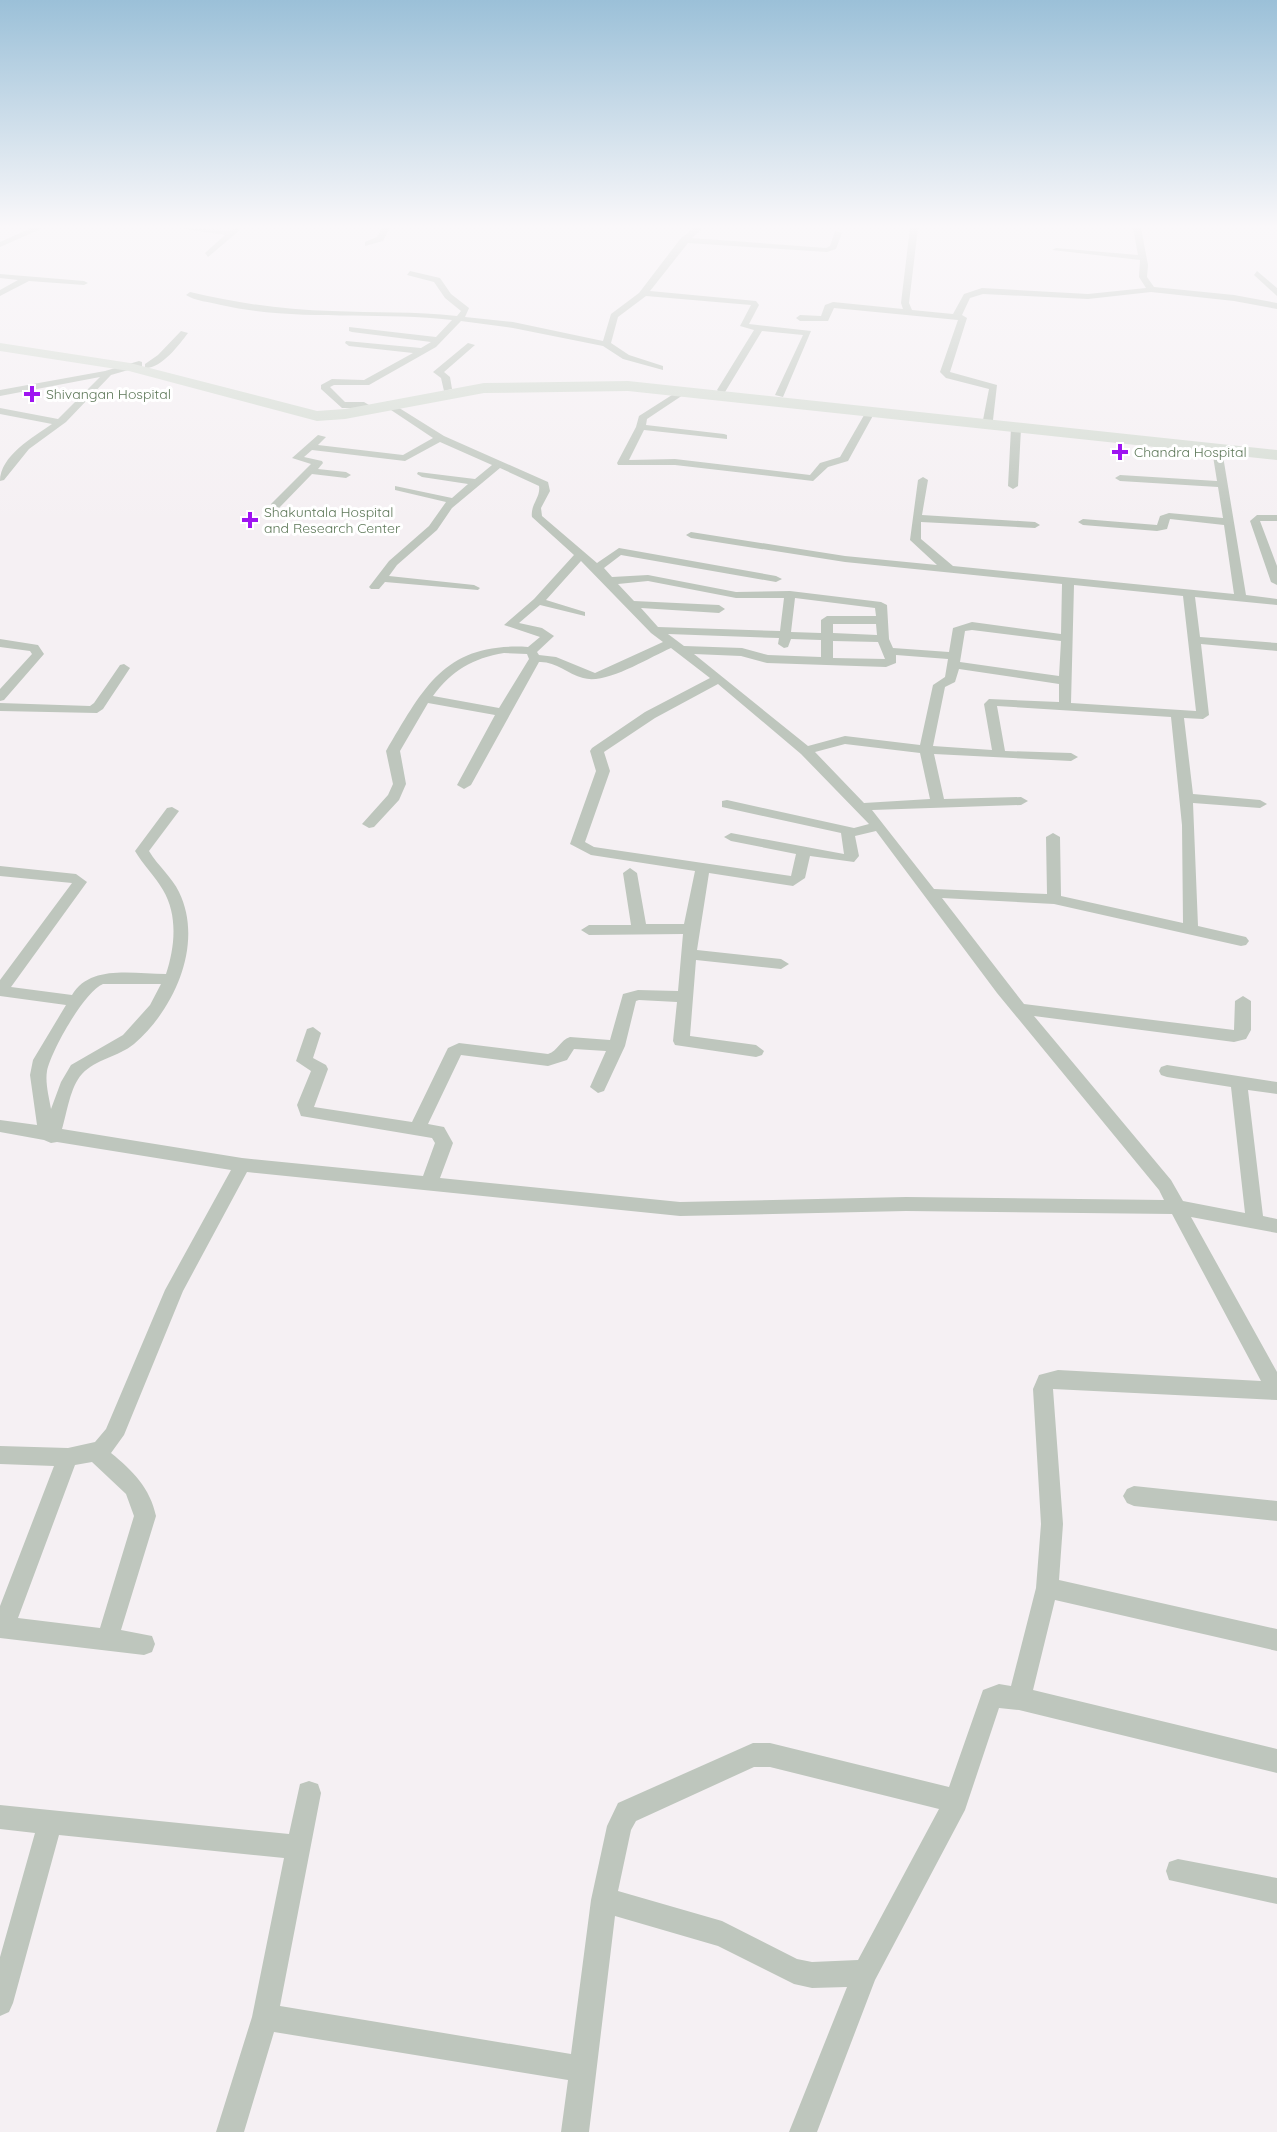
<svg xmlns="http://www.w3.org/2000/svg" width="1277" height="2132" font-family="Quicksand,sans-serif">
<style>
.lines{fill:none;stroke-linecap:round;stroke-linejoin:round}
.minor{fill:#bec6bd;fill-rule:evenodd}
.trunk{fill:#d5dcd3;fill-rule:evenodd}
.poi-dot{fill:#9f14f1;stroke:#fff;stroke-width:2}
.labels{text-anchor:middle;stroke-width:6;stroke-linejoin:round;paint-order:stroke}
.far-poi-label{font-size:14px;fill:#5e7859;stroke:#fff;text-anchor:start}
</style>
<rect width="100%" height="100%" fill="#f5f0f3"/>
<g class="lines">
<path class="minor" d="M31,228h12l-43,19v-5z
M179,228l52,2 7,-2 2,2 -32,27 -3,-4 20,-18z
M382,228h8l-7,13 -18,5v-4l12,-5z
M694,228h9l-11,10 134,10 4,-2 5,-15 7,2 -6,16 -9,3 -139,-9 -38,48 106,10 3,4 -10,19 62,7 -28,66 -8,-2 28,-60 -41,-4 -37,61h-6l-2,-2 37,-60 -14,-4 11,-21 -105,-9 -28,21 -7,26 18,12 34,11v4l-40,-11 -20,-13 -90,-18 -52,-7 -25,26 -67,38h-35l-4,2 15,15h19l5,3 -5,3h-22l-21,-19v-4l11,-6 32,1 49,-27 -64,-7 -4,-3 1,-2 75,7 10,-6 -79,-10 -3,-1v-4l87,10 16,-17c-77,-9 -155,2 -231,-15 -11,-3 -26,-4 -35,-10l4,-3c47,11 93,18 142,19 42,2 83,0 125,5l4,-5 -16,-13 -11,-16 -27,-7 3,-4 30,7 11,16 18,14 -4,9 48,5 90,19 8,-27 28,-21 42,-55z
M910,228h8l-9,75 3,7 41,4 11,-20 18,-6 106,6 58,-6 -7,-11 1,-17 -88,-10 4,-2 82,7 -5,-27h8l7,37 -1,12 7,10 80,8 43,8v6l-43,-8 -83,-9 -63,7 -105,-5 -13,4 -8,17 5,3 -17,54 47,13 -4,35 -5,3 -5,-3 6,-31 -43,-11 -6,-6 18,-52 -124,-12 -6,13h-28l-4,-3 4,-3 21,1 4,-11 8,-3 70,7 -2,-6z
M1257,271l20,17v8l-23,-21z
M0,274l84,7 4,2 -4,2 -55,-4 -29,15v-6l18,-10 -18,-2z
M181,331l7,2c-9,12 -27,36 -43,35v-4l13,-9z
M468,343l7,2 -31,27 6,5 2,12 -8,2 -3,-13 -8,-6z
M139,361l3,1v4l-31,9 -45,47 -37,27 -25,31 -4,1c0,-25 33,-44 52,-57l-52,-10v-6l58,11 42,-42 -100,19v-6l105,-19z
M683,388l5,3 -2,2 -39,26 -1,6 78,9 3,1v4l-83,-9 -15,30 46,-1 135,16 10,-12 20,-6 27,-47 8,2 -27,49 -20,6 -15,14 -138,-16h-57l-1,-2 19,-36 3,-11z
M388,401l56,35 104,46 2,9 -9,17 1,8 55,47 22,-15 157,28 6,3 -6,3 -155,-27 -17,13 8,9 36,-2 88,17 54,-1 91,11 6,3 2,34 4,9 56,4 4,-24 19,-6 89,12 1,-50 -217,-22 -154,-24 -5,-3 5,-3 154,24 92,9 -27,-25 8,-60 5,-3 5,3 -6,35 113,7 5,3 -5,3 -114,-6v17l32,27 281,28 -10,-69 -54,-6 -3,10 -10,2 -74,-6 -5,-3 5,-3 74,6 3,-9 9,-3 54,5 -5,-31 -98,-6 -5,-3 5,-3 97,6 -5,-31 5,-3 5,3 24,145 31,4v6l-82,-8 5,40 77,6v8l-76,-7 8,71 -6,4 -19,-1 9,76 67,6 7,4 -7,4 -67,-5 5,123 48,11 3,4 -3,4 -5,1 -187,-42 -112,-6 82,106 210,26 1,-29 8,-5 8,5v29l-5,9 -12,3 -200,-26 137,164 12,21 62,12 -14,-126 -64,-10 -6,-2 -2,-4 2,-4 6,-2 110,17v12l-29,-4 15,126 14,3v14l-86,-16 86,155v28l-224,-11 10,135 -4,56 218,49v22l-222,-51 -22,90 244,59v24l-258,-63 -20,-2 -34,102 -90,170 -58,152h-28l58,-145 -35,1 -18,-4 -76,-38 -103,-30 -26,216h-28l7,-52 -294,-48 -30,100h-28l36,-115 32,-159 -225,-23 -46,168 -4,9 -9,4v-59l35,-124 -35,-4v-24l289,29 11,-50 9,-3 9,3 3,9 -41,213 291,48 20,-154 16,-74 11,-23 135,-60h17l179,44 34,-97 16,-6 12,2 25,-98 5,-64 -8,-135 6,-14 19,-5 203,11 -89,-167 -266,-3 -226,5 -433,-44 -64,119 -59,144 -13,18c22,18 39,35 45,63l-35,114 31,6 3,8 -3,8 -8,3 -144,-17v-32l54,-140 -54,-2v-18l68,2 27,-6 11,-13 59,-139 66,-120 -174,-28 -6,1 -7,-3 -44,-8v-12l37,5 -7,-50 3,-15 33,-55 -66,-9v-16l72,-97 -72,-7v-10l76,8 11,8 -76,105 61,8c18,-31 62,-21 94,-21 9,-27 12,-59 -3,-84 -8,-14 -20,-25 -28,-39l32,-43 5,-1 7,4 -30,40c9,15 23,26 30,41 25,51 -4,117 -45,152 -16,13 -38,15 -52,30 -12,13 -15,39 -20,55l180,29 181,18 12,-33 -3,-5 -131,-22 -4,-11 14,-34 -15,-10 11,-32 6,-2 8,6 -8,25 13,7 2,4 -14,38 98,15 34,-70 2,-4 11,-5 89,11c10,-3 12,-14 22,-17l40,3 13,-46 15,-4 40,1 5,-57 -94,1 -8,-5 8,-5h42l-8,-52 7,-5 7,5 9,51h38l11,-53 -104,-16 -21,-11 26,-73 -6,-20 2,-3 53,-36 65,-34 -39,-30c-23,10 -65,37 -88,30 -15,-4 -28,-17 -44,-16l-68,123 -7,4 -7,-4 38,-70 -67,-12 -28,48 6,33 -7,16 -25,27 -5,1 -7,-4 26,-29 5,-11 -7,-33c38,-64 59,-109 142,-104l12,-10 -36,-12 30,-26 40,-44 -42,-38c-2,-12 9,-20 7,-31l-39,-18 -48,40 -15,22 -40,35 -8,11 85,9 6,3 -2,2 -93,-8 -6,7h-8l-2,-2 20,-26 40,-35 17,-24 -51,-12v-4l57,12 16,-14 -46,-7 -5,-3 1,-2 57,7 17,-14 -52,-23 -35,19 -93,-11 -8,7 18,4 1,2 -5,6 28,3 5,3 -5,3 -34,-4 -33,34h-8v-4l40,-40 -19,-6 26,-23 8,2 -8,8 85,10 30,-17 -48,-32 -2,-2zM581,561l70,72 12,9 -68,31 -39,-16 -17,-2 -2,-3 17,-16 -12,-8 -23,-5 21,-18 45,11v-4l-39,-12zM648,581l88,17h48l-4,33 -122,-4 -17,-19 78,5 6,-4 -6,-4 -85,-4 -16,-17zM1074,585l109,11 13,115 -125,-8zM795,598l80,10 1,8h-49l-6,4v13l-30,-1zM833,624h43l1,11 -44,-2zM972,630l89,11 -2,35 -99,-14 5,-31zM668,634l111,4 -1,6 6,4 4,-1 3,-8 30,1v17l-53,-2 -26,-7 -58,-2zM833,641l45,1 7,17 -52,-1zM504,653l23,1 2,5 -30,49 -66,-12c18,-25 40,-38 71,-43zM694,654l47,2 26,7 119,4 10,-4v-8l52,4 -3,18 -12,8 -13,60 -75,-9 -37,10zM959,669l100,15v18l-70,-3 -5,5 8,46 -59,-4 12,-59 10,-5zM718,684l83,70 68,70 -15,4 -127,-28 -5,1v6l119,26 3,21 -113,-21 -7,4 7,4 65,13 -5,22 -197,-29 -9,-5 25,-71 -6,-19 51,-34zM997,706l174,11 11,108 1,98 -122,-27 -1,-59 -7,-4 -7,4 1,57 -113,-5 -62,-79 149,-5 7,-4 -7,-4 -77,2 -10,-45 137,7 7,-4 -7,-4 -66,-2zM845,744l75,9 10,46 -66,4 -49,-51zM876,831l121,162 162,197 5,10 -258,-3 -226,5 -240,-24 13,-35 -9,-16 -16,-3 33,-69 87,11 19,-6 7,-11 32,2 -16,36 8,6 6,-2 21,-45 11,-45 3,-1 38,2 -4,39 2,4 81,12 6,-2 2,-4 -8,-6 -66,-9 6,-76 85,9 8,-5 -8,-5 -84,-9 12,-77 84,13 12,-8 5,-22 44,6 5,-6 -4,-20zM103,984h58l-11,21 -27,30 -52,30 -10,17 -10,27c-2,-12 -6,-26 -4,-38 4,-20 37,-79 56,-87zM92,1462l34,32 8,22 -34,112 -82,-10 57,-153zM754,1767h16l169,42 -81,151 -46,2 -15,-3 -75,-38 -104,-30 13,-61 5,-9z
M1016,425l5,3 -3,58 -5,3 -5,-3 3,-58z
M1257,515h20v6h-17l17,45v19l-6,-3 -21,-61z
M0,639l38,6 6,9 -40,46 -4,1v-12l32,-35 -2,-3 -30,-4z
M124,664l6,4 -27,41 -6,4 -97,-2v-8l90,3 4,-3 26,-38z
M1134,1486l143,15v20l-143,-15 -7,-3 -4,-7 4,-7z
M1178,1859l99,19v26l-108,-24 -3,-9 3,-9z"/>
<path class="trunk" d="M0,343l130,20 187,48 28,-2 139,-26 144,-2 649,69v10l-649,-69 -144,2 -139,26 -28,2 -188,-50 -129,-20z"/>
</g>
<linearGradient id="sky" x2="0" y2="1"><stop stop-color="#9bc0d8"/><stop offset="0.43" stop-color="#faf8fa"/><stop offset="1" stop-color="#faf8fa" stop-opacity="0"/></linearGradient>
<rect width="1277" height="527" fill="url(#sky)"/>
<g class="poi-dot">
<path d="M29 385h6v6h6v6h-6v6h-6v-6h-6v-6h6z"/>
<path d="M1117 443h6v6h6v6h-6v6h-6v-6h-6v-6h6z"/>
<path d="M247 511h6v6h6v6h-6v6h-6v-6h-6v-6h6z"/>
</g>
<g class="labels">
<g class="far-poi-label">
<text x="46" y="399">Shivangan Hospital</text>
<text x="1134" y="457">Chandra Hospital</text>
<text x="264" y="517">Shakuntala Hospital<tspan x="264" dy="16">and Research Center</tspan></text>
</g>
</g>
</svg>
